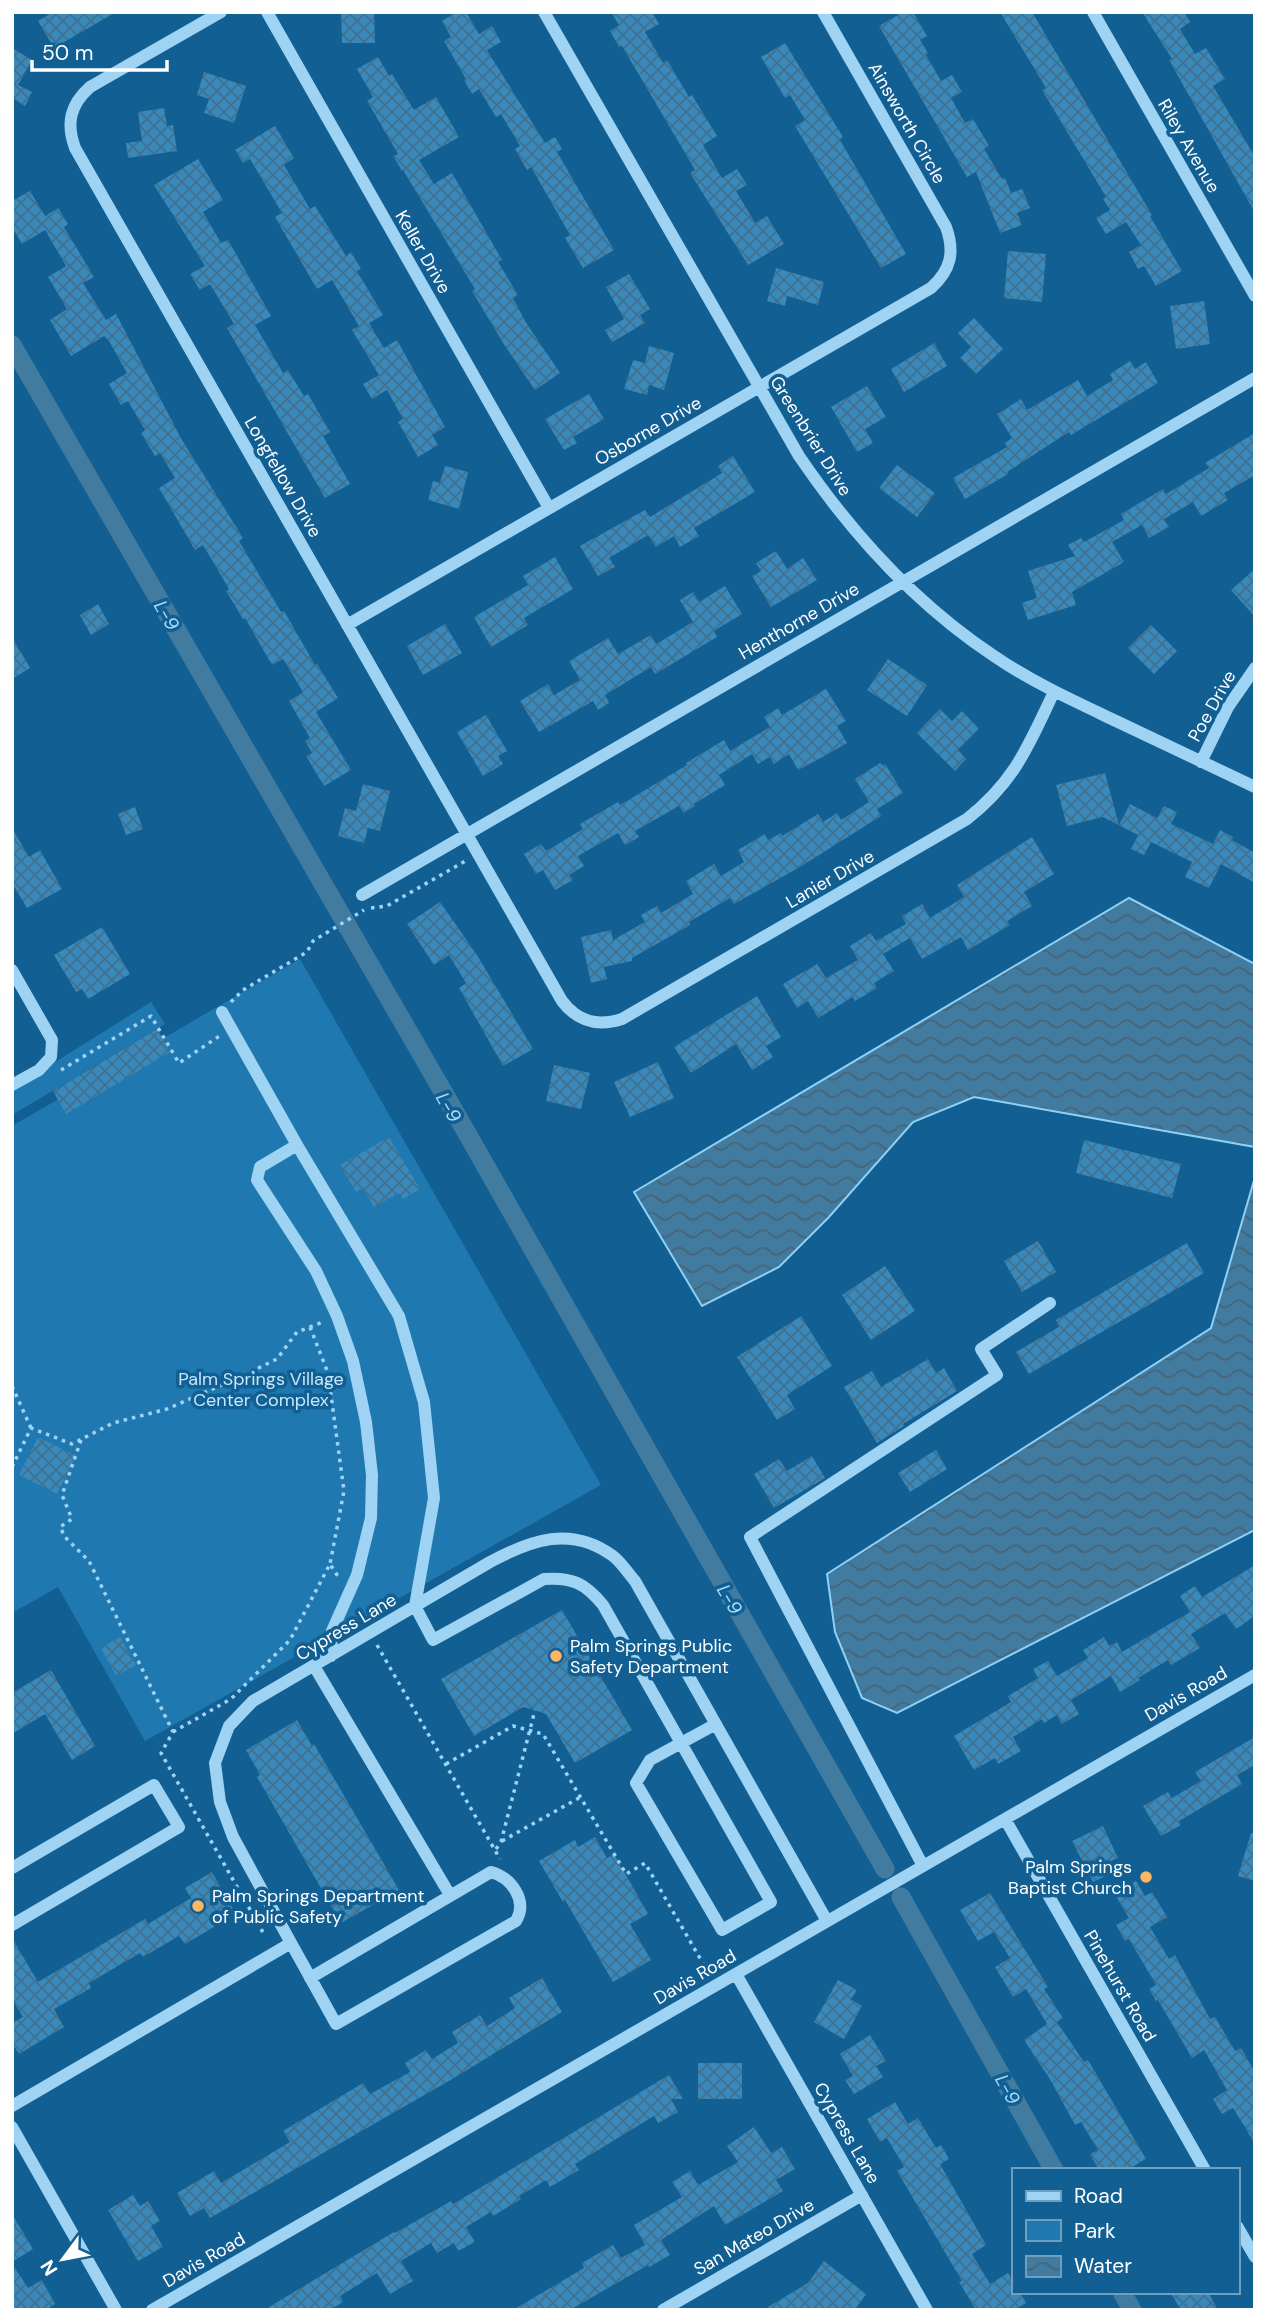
<svg xmlns="http://www.w3.org/2000/svg" width="1267" height="2322" font-family="'DM Sans',sans-serif">
<style>
.green{fill:#1f79b0}
.water{fill:url(#water-waves);stroke:#8fd0f6;stroke-width:2}
.lines{fill:none;stroke-linecap:round;stroke-linejoin:round}
.canal{stroke:#427ba0;stroke-width:19}
.building{fill:url(#building-cross-hatch)}
.path{stroke:#9ed3f3;stroke-width:3.5;stroke-dasharray:3.5 5;stroke-linecap:butt}
.minor{stroke:#9ed3f3;stroke-width:12}
.poi-dot{fill:#ffb660;stroke:#115f93;stroke-width:2.5}
.labels{text-anchor:middle;stroke-width:7;stroke-linejoin:round;paint-order:stroke}
.street-label{font-size:18px;fill:#fff;stroke:#115f93}
.park-label{font-size:18px;fill:#c5e8fd;stroke:#115f93}
.poi-label{font-size:18px;fill:#fff;stroke:#115f93;text-anchor:start}
.water-label{font-size:19px;font-style:italic;fill:#aadcfa;stroke:#115f93}
</style>
<defs>
<pattern id="water-waves" width="16" height="10" patternUnits="userSpaceOnUse" patternTransform="scale(1.75)"><rect width="16" height="10" fill="#427ba0"/><path d="M0 5q4-4 8 0t8 0" fill="none" stroke="#476476"/></pattern>
<pattern id="building-cross-hatch" width="8" height="8" patternUnits="userSpaceOnUse" patternTransform="scale(1.75)"><rect width="8" height="8" fill="#3989bb"/><path d="M0 0l8 8M0 8l8-8" fill="none" stroke="#41718f"/></pattern>
</defs>
<rect width="100%" height="100%" fill="#115f93"/>
<path class="green" d="M300,959l301,526 -456,256 -87,-154 -46,26v-487z
M151,1002l14,22 -153,91v-26z"/>
<path class="water" d="M1129,898l126,66v183l-281,-50 -61,25 -84,95 -50,50 -77,39 -68,-114z
M1255,1177v353l-358,183 -35,-15 -27,-66 -8,-58 384,-246z"/>
<g class="lines">
<path class="canal" d="M12,345l452,783 421,741
M901,1897l153,273
M1122,2292l10,18"/>
</g>
<path class="building" d="M53,12h63l-62,36 -16,-27z
M341,12h33l1,31h-33z
M457,12h9l13,22 13,-8 9,16 -14,8 58,93 10,-6 7,12 -5,3 57,98 -31,18 -18,-30 5,-3 -39,-68 -4,3 -12,-21 5,-3 -19,-32 -5,3 -17,-28 -7,5 -8,-14 2,-1 -22,-38 7,-4 -9,-16z
M611,12h41l7,12 -14,8 18,31 4,-3 22,37 3,-2 25,41 -14,9 19,33 15,-9 10,16 -11,6 19,32 12,-7 17,28 -36,21 -58,-92 5,-3 -73,-124 -3,1 -9,-16 9,-6z
M903,12h10l14,24 -7,4 8,13 -2,2 15,26 11,-6 10,17 -11,6 14,25 8,-4 16,27 -5,3 18,30 3,-1 6,15 11,-4 8,19 -13,5 5,12 -22,8 -24,-61 -9,5 -88,-151z
M1000,12h32l120,203 -2,1 32,55 -26,15 -12,-20 -6,3 -9,-17 12,-7 -15,-23 -20,12 -10,-16 14,-8 -7,-11 3,-2 -64,-107 4,-2z
M1142,12h42l6,10 -10,7 15,25 11,-6 19,31 -12,7 42,71v56l-86,-153 3,-1z
M785,43l58,94 -3,3 66,114 -25,14 -86,-142 10,-6 -15,-25 -5,3 -24,-41z
M12,48l20,12 -14,25 14,7 -7,14 -13,-8z
M378,57l11,19 3,-2 22,36 22,-13 23,40 -40,23 15,24 18,-11 50,87 -4,2 20,33 -5,3 12,23 35,52 -25,17 -30,-44 -33,-55 3,-2 -72,-119 -1,1 -9,-15 5,-2 -31,-53 6,-4 -16,-28z
M204,72l42,14 -12,37 -30,-10 5,-14 -12,-4z
M164,108l3,18 6,-1 4,26 -49,7 -2,-15 16,-2 -4,-29z
M275,126l19,32 -10,7 26,44 5,-3 31,50 5,-4 10,17 -4,2 26,44 -14,8 15,25 13,-8 48,87 -13,8 6,10 -20,12 -20,-35 5,-3 -16,-29 -15,9 -9,-15 16,-9 -27,-45 7,-4 -27,-46 -15,9 -42,-72 7,-4 -32,-54 -7,4 -8,-13z
M198,159l25,41 -20,12 18,31 7,-3 43,76 -16,9 28,48 5,-3 16,26 4,-2 22,38 -7,4 27,48 -25,14 -98,-170 7,-4 -24,-40 -10,6 -10,-16 15,-8 -51,-81z
M30,191l15,25 13,-8 10,16 -4,3 30,50 -11,6 23,37 10,-6 66,126 61,98 -4,3 42,71 3,-1 31,54 2,-1 21,34 -22,14 35,58 -27,16 -18,-30 6,-3 -7,-12 5,-3 -21,-37 14,-9 -20,-33 -11,6 -27,-47 -2,1 -17,-28 3,-2 -26,-44 -8,5 -36,-62 16,-10 -15,-25 -5,3 -14,-23 4,-3 -17,-29 -7,4 -12,-21 18,-11 -18,-32 -5,-5 -33,20 -21,-36 17,-11 -19,-32 18,-11 -21,-36 -23,14 -10,-17v-26z
M1008,251l38,3 -4,48 -38,-4z
M776,268l48,14 -6,23 -31,-9 -2,10 -18,-5z
M629,274l21,35 -10,6 5,8 -33,19 -7,-12 19,-11 -18,-32z
M1204,301l6,43 -34,5 -6,-43z
M974,318l29,31 -27,25 -16,-16 11,-11 -13,-14z
M934,343l13,23 -43,26 -13,-23z
M649,346l25,7 -10,37 -15,-5 -2,10 -23,-6 9,-29 12,3z
M1130,361l5,8 11,-7 12,21 -87,52 -2,-3 -62,40 1,2 -43,25 -12,-21 54,-31 -2,-4 7,-5 -15,-24 24,-15 6,11 51,-30 9,16 26,-16 -3,-6z
M867,386l19,31 -21,12 8,14 -16,9 -26,-45z
M589,394l15,25 -31,18 4,6 -13,7 -19,-31z
M1255,433v42l-31,18 4,7 -27,16 -8,-14 -29,17 5,8 -20,11 -7,-13 -30,17 12,20 -52,30 4,13 -48,15 -6,-17 15,-5 -9,-27 47,-15 -7,-11 13,-7 3,4 40,-22 -3,-6 42,-25 3,5 43,-26 -4,-5z
M733,456l22,36 -61,36 5,8 -19,11 -6,-11 -18,11 -8,-12 -39,23 6,9 -17,9 -18,-30 65,-36 5,7 72,-44 -4,-7z
M897,465l38,28 -18,24 -38,-29z
M445,466l23,6 -9,37 -31,-9 5,-19 7,2z
M776,551l11,18 16,-11 14,22 -46,27 -19,-31 9,-5 -5,-8z
M555,557l18,32 -49,29 4,7 -37,22 -17,-30 54,-32 -5,-9z
M1255,569v48l-24,-27z
M725,586l17,28 -28,17 3,6 -62,37 -4,-7 -46,28 4,8 -11,7 -5,-9 -54,31 -19,-31 28,-17 6,11 26,-15 -11,-19 39,-23 10,16 33,-19 5,9 37,-22 -13,-22 13,-8 6,10z
M98,604l11,20 -18,11 -11,-20z
M445,624l17,29 -39,22 -16,-29z
M1151,625l26,26 -23,23 -26,-26z
M12,637l18,31 -18,11z
M888,659l39,26 -20,31 -40,-26z
M826,689l20,32 -9,5 10,17 -19,11 -30,16 -9,-16 -15,10 -4,-7 -12,7 -6,-10 -33,21 6,10 -31,19 1,2 -11,7 -5,-7 -44,25 4,6 -14,8 -7,-12 -40,23 6,10 -15,9 4,5 -18,10 -12,-20 -7,4 -12,-20 17,-10 5,7 37,-22 -3,-5 38,-22 2,3 67,-40 -1,-2 38,-23 6,11 40,-24 -6,-10 14,-9 4,7z
M940,709l12,12 10,-10 17,18 -21,21 8,9 -11,12 -38,-38z
M486,715l21,36 -9,5 5,8 -20,12 -26,-44z
M880,763l4,3 1,-2 18,29 -26,16 4,7 -81,51 -66,37 -4,-6 -41,24 1,3 -58,33v3l-28,6 3,12 -16,4 -10,-46 30,-7 2,10 32,-18 -4,-7 16,-9 4,7 32,-19 -7,-13 28,-17 7,12 23,-14 -6,-12 27,-16 3,6 13,-7 1,3 36,-22 5,8 14,-9 4,7 28,-18 -14,-23z
M1105,773l14,52 11,-21 27,14 7,-12 13,6 -6,12 42,20 7,-14 13,7 -1,3 23,13v30l-34,-19 -12,24 -24,-11 7,-15 -41,-20 -7,13 -13,-6 7,-14 -35,-18 -36,9 -11,-41z
M363,784l27,7 -10,40 -12,-3 -4,15 -26,-7 7,-28 11,3z
M135,807l8,22 -17,6 -8,-21z
M12,828l17,29 11,-7 22,39 -35,19 -15,-25z
M1032,837l22,37 -30,18 8,14 -25,15 3,4 -42,25 -7,-13 -39,22 -12,-21 -27,16 11,17 -20,12 3,5 -22,13 -2,-4 -35,21 -10,-17 -11,7 -14,-24 34,-20 9,14 32,-18 -8,-14 21,-13 5,8 30,-17 -4,-8 20,-12 8,14 34,-21 -7,-12z
M440,902l37,53 56,94 -30,17 -44,-78 7,-5 -17,-28 -15,10 -27,-41z
M102,927l28,47 -42,25 -6,-10 -6,3 -22,-37z
M757,996l24,41 -15,9 7,11 -21,13 -16,-26 -45,29 -17,-26z
M157,1029l13,23 -104,62 -13,-23z
M658,1062l16,36 -44,19 -16,-35z
M554,1065l36,8 -9,36 -35,-8z
M389,1137l31,52 -17,10 -4,-6 -25,14 -11,-19 -7,4 -16,-27z
M1084,1140l97,24 -9,34 -96,-25z
M1038,1241l18,31 -34,20 -18,-31z
M1187,1243l17,30 -175,101 -13,-22 43,-25 -3,-7z
M885,1266l30,45 -44,29 -29,-45z
M801,1316l31,50 -45,29 8,14 -18,11 -40,-63z
M928,1359l8,14 8,-5 13,23 -54,33 1,2 -27,17 -33,-56 28,-16 9,16z
M38,1437l38,19 -19,38 -38,-19z
M936,1450l11,19 -37,23 -12,-19z
M812,1456l13,22 -51,30 -20,-34 25,-15 8,12z
M1255,1565v51l-19,13 -11,-16 -34,21 9,14 -29,17 -3,-5 -30,18 2,2 -20,12 -9,-16 -40,24 8,14 -17,10 -5,-9 -13,8 -2,-4 -29,18 8,14 -23,13 -3,-6 -21,12 -20,-34 57,-34 -3,-6 30,-18 -5,-9 15,-8 9,15 31,-18 -5,-8 21,-13 5,9 8,-4 5,10 68,-40 -10,-16 15,-10 7,11z
M562,1610l70,120 -57,33 -29,-49 -11,-4 -12,-3 -49,29 -33,-57z
M120,1637l16,28 -20,11 -15,-28z
M51,1670l44,76 -23,14 -27,-46 -33,20v-41z
M297,1720l15,26 2,-2 85,146 -58,33 -84,-146 3,-2 -14,-25z
M1255,1737v28l-18,10 5,9 -63,37 2,4 -20,11 -18,-30 25,-14 4,6 29,-17 -6,-9z
M1103,1826l15,32 -9,4 5,10 -21,10 -21,-41z
M1251,1833h4v48l-17,-5z
M595,1837l12,21 7,-4 34,60 -18,10 21,36 -38,22 -48,-82 -2,2 -24,-41 36,-21 3,7z
M212,1872l24,42 -51,30 -6,-8 -36,21 -3,-4 -51,30 2,5 -37,21 10,18 -45,27 -7,-11v-20l11,-6 -11,-18v-61l26,44 107,-63 3,5 43,-26 -6,-10z
M1136,1881l9,15 7,-4 15,25 -17,10 19,32 6,-4 35,64 5,-2 20,34 6,-3 14,24v72l-22,-36 -11,6 -9,-15 14,-9 -23,-40 -12,8 -34,-58 -2,1 -7,-12 7,-4 -27,-46 -4,2 -9,-16 13,-7 -15,-25z
M990,1893l58,94 -4,2 19,29 -6,4 27,40 4,-2 58,99 -19,11h-28l-9,-16 8,-4 -17,-28 -6,3 -24,-44 -27,-41 23,-16 -21,-35 -13,8 -18,-30 15,-9 -16,-26 -16,9 -18,-31z
M542,1978l20,34 -108,66 -244,140 -6,-10 -14,8 -13,-23 37,-22 7,12 69,-41 -7,-11 80,-48 7,11 40,-22 -5,-9 21,-13 6,9 26,-16 -6,-11 28,-17 7,11 28,-18 -6,-10z
M838,1980l19,10 -6,9 11,7 -18,33 -30,-17z
M870,2035l16,26 -10,5 7,11 -29,17 -9,-14 8,-4 -13,-22z
M698,2063h44v36h-44z
M669,2075l14,24h-12l7,13 -20,11 -4,-7 -79,48 4,6 -29,17 -4,-7 -27,16 2,3 -28,17 -2,-4 -25,15 9,15 -17,9 -4,-8 -17,10 -6,-10 -30,18 12,20 -23,13 -13,-21 -37,23 3,6 -13,8h-66l130,-78 1,1 56,-32 2,3z
M895,2102l13,22 10,-6 18,30 5,-3 8,14 -9,5 46,81 -14,9 18,30 18,-11 5,8v11h7l6,11 -11,7h-39l-17,-28 3,-1 -65,-110 7,-4 -17,-29 -7,4 -13,-23z
M754,2127l17,26 11,-6 13,22 -19,11 7,11 -58,34 -11,-19 -53,34 9,15 -21,12 -1,-2 -78,45h-57l71,-42 -2,-5 31,-18 8,13 24,-13 -11,-20 48,-28 -10,-15 18,-11 8,14 40,-23 -11,-16z
M133,2195l7,11 8,-5 12,20 -9,5 12,21 -25,14 -30,-51z
M12,2214l21,35 -21,13z
M824,2261l42,33 -11,16h-92l45,-27z
M12,2263l16,25 14,-8 13,24 -9,6h-34z
M1170,2292h38l10,18h-37z"/>
<g class="lines">
<path class="path" d="M371,908l16,-2 80,-46
M231,1002l12,-12 64,-38 6,-11 51,-31
M61,1070l90,-54 28,47 42,-28
M310,1327l18,46 16,118 -14,73
M12,1386l19,42
M81,1440l-19,55 10,24 -12,8 5,10 24,24 84,171 -12,21 104,183
M12,1467l19,-39 41,16 41,-21 54,-14 75,-33 35,-17 20,-27 26,-10
M377,1645l123,214
M173,1732l58,-33 59,-59 40,-76 9,14
M446,1764l67,-38 30,8 83,140 19,-11 64,111
M502,1841l77,-43
M496,1849l5,-7 34,-132"/>
<path class="minor" d="M221,12l-131,75c-20,18 -24,36 -15,61l487,853c16,21 35,26 60,18l345,-200c49,-39 61,-73 87,-127
M267,12l282,496
M544,12l255,444c53,78 115,147 195,200 38,26 80,45 122,65 46,22 92,44 139,66
M1093,12l162,284
M347,625l584,-337c20,-18 24,-36 15,-61l-123,-215
M1201,762l27,-55 27,-39
M362,895l893,-517
M12,970l40,70 -1,17 -12,13 -27,15
M222,1012l75,133 102,171 25,86 10,96 -19,108 18,34 111,-61c28,-2 41,4 59,26l168,297 -49,28 -86,-147 14,-23 66,-36
M297,1145l-37,22 -3,13 59,91 21,45 16,45 13,61 6,53 -1,43 -14,57 -25,56 -1,25
M314,1666l136,229
M1005,1819l200,351
M923,1866l-173,-329 247,-162 -16,-26 69,-46
M12,1868l142,-83 25,42 -167,98
M291,1943l45,81 180,-103c12,-20 -4,-43 -25,-49l-181,106
M736,1974l191,336
M12,2106l279,-163 -58,-106 -13,-35 -5,-39 14,-37 24,-25 237,-139c41,-22 81,-37 123,-6 8,6 15,17 22,25l192,340
M12,2127l104,183
M1237,2226l18,31
M152,2310l1103,-635
M663,2310l199,-115"/>
</g>
<g class="poi-dot">
<circle cx="556" cy="1656" r="7"/>
<circle cx="1146" cy="1877" r="7"/>
<circle cx="198" cy="1906" r="7"/>
</g>
<g class="labels">
<g class="street-label">
<text transform="translate(907 123) rotate(60)" y="6">Ainsworth Circle</text>
<text transform="translate(1189 146) rotate(60)" y="6">Riley Avenue</text>
<text transform="translate(423 252) rotate(60)" y="6">Keller Drive</text>
<text transform="translate(648 431) rotate(-30)" y="6">Osborne Drive</text>
<text transform="translate(811 436) rotate(58)" y="6">Greenbrier Drive</text>
<text transform="translate(283 477) rotate(60)" y="6">Longfellow Drive</text>
<text transform="translate(799 621) rotate(-30)" y="6">Henthorne Drive</text>
<text transform="translate(1212 706) rotate(-61)" y="6">Poe Drive</text>
<text transform="translate(830 879) rotate(-30)" y="6">Lanier Drive</text>
<text transform="translate(346 1627) rotate(-31)" y="6">Cypress Lane</text>
<text transform="translate(1186 1694) rotate(-30)" y="6">Davis Road</text>
<text transform="translate(695 1977) rotate(-30)" y="6">Davis Road</text>
<text transform="translate(1120 1986) rotate(60)" y="6">Pinehurst Road</text>
<text transform="translate(847 2133) rotate(60)" y="6">Cypress Lane</text>
<text transform="translate(754 2237) rotate(-30)" y="6">San Mateo Drive</text>
<text transform="translate(204 2260) rotate(-30)" y="6">Davis Road</text>
</g>
<g class="park-label">
<text x="261" y="1385">Palm Springs Village<tspan x="261" dy="21">Center Complex</tspan></text>
</g>
<g class="poi-label">
<text x="570" y="1652">Palm Springs Public<tspan x="570" dy="21">Safety Department</tspan></text>
<text x="1132" y="1873" text-anchor="end">Palm Springs<tspan x="1132" dy="21">Baptist Church</tspan></text>
<text x="212" y="1902">Palm Springs Department<tspan x="212" dy="21">of Public Safety</tspan></text>
</g>
<g class="water-label">
<text transform="translate(167 615) rotate(60)" y="7">L-9</text>
<text transform="translate(449 1107) rotate(60)" y="7">L-9</text>
<text transform="translate(730 1599) rotate(60)" y="7">L-9</text>
<text transform="translate(1008 2089) rotate(61)" y="7">L-9</text>
</g>
</g>
<rect width="1267" height="2322" fill="none" stroke="#ffffff" stroke-width="28"/>
<rect x="1012" y="2168" width="228" height="126" fill="#115f93" stroke="#709fbe" stroke-width="2"/>
<rect x="1026" y="2191" width="35" height="10" fill="#9ed3f3" stroke="#709fbe" stroke-width="2"/>
<text x="1074" y="2203" font-size="21" fill="#ffffff">Road</text>
<rect x="1026" y="2220" width="35" height="21" fill="#1f79b0" stroke="#709fbe" stroke-width="2"/>
<text x="1074" y="2238" font-size="21" fill="#ffffff">Park</text>
<rect x="1026" y="2256" width="35" height="21" fill="url(#water-waves)" stroke="#709fbe" stroke-width="2"/>
<text x="1074" y="2273" font-size="21" fill="#ffffff">Water</text>
<g transform="translate(63 2259) rotate(238)" stroke="#115f93" stroke-width="5" paint-order="stroke">
<path d="M0-5L12 26L0 18L-12 26Z" fill="#ffffff"/>
<text y="-10" font-size="19" font-weight="bold" text-anchor="middle" fill="#ffffff">N</text>
</g>
<path d="M32 60v10h135v-10" fill="none" stroke="#ffffff" stroke-width="3.5"/>
<text x="42" y="60" font-size="21" fill="#ffffff" stroke="#115f93" stroke-width="5" paint-order="stroke">50 m</text>
</svg>
